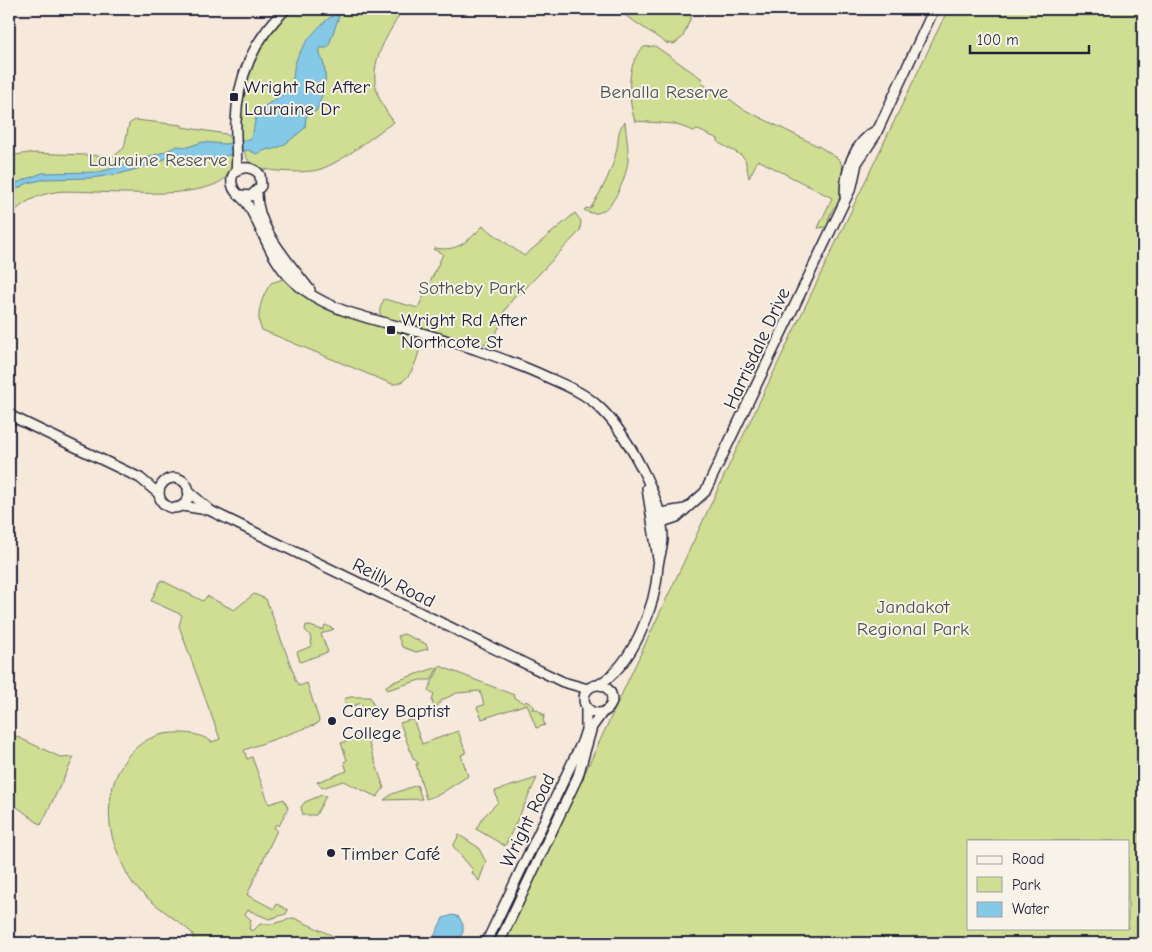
<svg xmlns="http://www.w3.org/2000/svg" width="1152" height="952" font-family="'Comic Neue',sans-serif">
<style>
.green{fill:#cfde92;stroke:#788066;fill-rule:evenodd}
.water{fill:#85c9e7;stroke:#5d86a2}
.lines{fill:none;stroke-linecap:round;stroke-linejoin:round}
.stream{stroke:#5d86a2;stroke-width:2.5}
.tertiary-casing{stroke:#22223b;stroke-width:12}
.tertiary{stroke:#f7f3e8;stroke-width:9}
.poi-dot{fill:#22223b;stroke:#f7f3e8;stroke-width:2}
.labels{text-anchor:middle;stroke-width:4;stroke-linejoin:round;paint-order:stroke}
.poi-label{font-size:19px;fill:#22223b;stroke:#f7f3e8;text-anchor:start}
.park-label{font-size:19px;fill:#4d5151;stroke:#f7f3e8}
.street-label{font-size:19px;fill:#22223b;stroke:#f7f3e8}
</style>
<rect width="100%" height="100%" fill="#f7e8dc"/>
<filter id="ink" filterUnits="userSpaceOnUse"><feTurbulence type="fractalNoise" baseFrequency=".02" numOctaves="2"/><feDisplacementMap in="SourceGraphic" scale="10" xChannelSelector="R" yChannelSelector="G"/><feConvolveMatrix kernelMatrix="1 2 1 2 8 2 1 2 1" color-interpolation-filters="sRGB"/></filter>
<g filter="url(#ink)">
<path class="green" d="M293,9h110c-25,42 -44,69 -9,113 -24,15 -46,37 -73,47 -14,5 -54,3 -69,-3 -33,-45 4,-126 41,-157z
M616,9h78l-11,28 -9,7 -8,-1z
M948,9h195v934h-638l227,-484zM968,841h160v87h-160z
M655,46l46,32 1,5 17,13 5,-1 19,14 77,38 20,13 4,14 -6,31 -4,2 -6,12 1,4 -2,4 -9,1 14,-30 -74,-38 -9,18 -4,-19 -4,-4 -22,-12 -1,-4 -20,-9 -4,1 -20,-7 -39,-3c-7,-20 -10,-59 9,-74z
M135,120l47,5v2l44,7c9,7 6,19 6,29 1,47 -148,24 -177,29 -19,3 -33,11 -46,25v-61l20,-3 85,3 10,-8 5,-24z
M625,122c1,13 4,26 3,39 -2,18 -19,65 -44,49l2,-2 4,1c12,-19 23,-39 27,-61 2,-10 0,-19 8,-26z
M575,213l6,8 -1,10 -60,63h-4l-12,18 1,3c-6,12 -11,27 -25,30l-96,-27c-8,-5 -3,-12 0,-19l34,9 25,-54 -10,-5 2,-1c23,4 33,-7 48,-22l41,30z
M283,279l34,25 18,9 80,24 5,11c-4,15 -11,37 -28,36l-130,-54c-8,-14 1,-36 9,-47z
M161,580l42,21 4,-5 27,14 20,-16 12,5 28,75 1,6 4,6 8,-3 12,37 -2,4 -73,26 3,9 5,-2 17,47 15,-5 4,9 -9,18 -3,-2 -2,4 3,2 -30,65 27,14 3,-5 11,6 -2,4 -17,5 -21,-9 -3,4 6,6 -2,9 4,2 7,-7h12l22,-6 37,17 12,8h-145l-4,-3 -2,-7c-18,-16 -42,-30 -58,-48 -7,-9 -13,-24 -17,-34 -21,-48 2,-121 63,-118 12,0 22,2 32,9l8,-3 -41,-113 3,-11 -31,-14z
M306,625l17,5 2,-5 9,4 -13,5 7,18 -28,10 -3,-10 15,-6 -2,-11 -5,-5z
M404,634l22,10 2,5 -12,3 -14,-5 -4,-11z
M440,666l74,29 -1,2 11,6 2,-2 8,5 -2,4 2,-2 8,5 -1,2 4,-1 -2,6 2,5 -9,3 -9,-24 -45,15 -5,-12 7,-2 -4,-14 -23,2 -15,7 -4,5 -4,2 -2,-6 2,-7 -6,-4z
M438,667l-7,13h-11l-33,10 -1,-4 7,-4z
M350,697h20l5,12 -10,3 -4,-9 -14,5 -3,-9z
M413,719l9,25 36,-13 8,22 -5,2 7,21 -28,18 -14,5 -10,-35h3l-6,-6 -13,-35z
M9,733l53,25 12,-1 -33,68 -32,-24z
M366,735l18,53 -7,9 -34,-16 -21,7 -5,-6 30,-11 -3,-9 3,-2 -6,-17z
M537,778l-32,68 -29,-17 7,-12 15,-15 -3,-11z
M417,785l5,14 -38,1 8,-6z
M322,795l4,1 -10,19h-13l-2,-8 4,-5z
M459,835l19,12 8,15 -7,19 -7,-8 1,-3 -20,-24z"/>
<path class="water" d="M336,14l3,2 -10,29 -2,3h-7c-1,9 3,10 4,18 4,15 -2,30 -7,44l-11,7 -1,11 -21,17 -13,5 -3,-1 -11,5 -9,-4 -34,9 -47,-1 -13,6 -35,10 -28,4 -45,1 -18,4 -19,10v-7l33,-13 57,-1 15,-4 50,-16 13,-6 11,1 14,-5 23,2 25,-5c6,-9 2,-19 10,-28 8,-10 23,-13 30,-25 4,-6 3,-15 5,-22 4,-16 26,-43 41,-50z
M453,915l6,2 4,8v7l-6,11h-26l12,-25z"/>
<g class="lines">
<path class="stream" d="M337,15l4,-6"/>
<defs>
<path id="tertiary" d="M236,172c2,-17 -1,-33 0,-50 1,-43 18,-84 50,-113
M257,192c-1,37 33,71 53,98
M241,195l10,1 10,-10 -1,-11c-10,-14 -34,-6 -27,12 2,7 11,11 15,18 16,27 22,54 45,76 31,29 76,37 115,48 49,14 95,28 141,49 18,8 35,15 49,28 21,19 36,46 48,71 9,19 17,40 17,61 0,10 -4,19 -5,28 -2,40 -25,99 -60,119
M845,196c0,-26 8,-53 33,-67
M9,415l131,63 19,16
M159 493a15 15 0 1 1 30 0a15 15 0 1 1-30 0Z
M647,488l11,71
M188,491l23,20 352,171 25,7
M182,506l26,4
M654,514l31,-5
M653,525l24,-8 28,-25 147,-306 5,-23 18,-27 59,-127
M584 699a14 14 0 1 1 28 0a14 14 0 1 1-28 0Z
M486,943l96,-201 4,-12v-22
M499,943l79,-167 14,-49 10,-14"/>
</defs>
<use href="#tertiary" class="tertiary-casing"/>
<use href="#tertiary" class="tertiary"/>
</g>
</g>
<g class="poi-dot">
<rect x="229" y="92" width="10" height="10" rx="2.5"/>
<rect x="386" y="325" width="10" height="10" rx="2.5"/>
<circle cx="332" cy="721" r="5"/>
<circle cx="331" cy="853" r="5"/>
</g>
<g class="labels">
<g class="poi-label">
<text x="244" y="93">Wright Rd After<tspan x="244" dy="22">Lauraine Dr</tspan></text>
<text x="401" y="326">Wright Rd After<tspan x="401" dy="22">Northcote St</tspan></text>
<text x="342" y="717">Carey Baptist<tspan x="342" dy="22">College</tspan></text>
<text x="341" y="860">Timber Café</text>
</g>
<g class="park-label">
<text x="664" y="98">Benalla Reserve</text>
<text x="158" y="166">Lauraine Reserve</text>
<text x="472" y="294">Sotheby Park</text>
<text x="913" y="613">Jandakot<tspan x="913" dy="22">Regional Park</tspan></text>
</g>
<g class="street-label">
<text transform="translate(756 348) rotate(-65)" y="7">Harrisdale Drive</text>
<text transform="translate(394 582) rotate(26)" y="7">Reilly Road</text>
<text transform="translate(527 820) rotate(-64)" y="7">Wright Road</text>
</g>
</g>
<rect width="1152" height="952" fill="none" stroke="#f7f3e8" stroke-width="30"/>
<rect x="15" y="15" width="1122" height="922" fill="none" stroke="#22223b" stroke-width="2" filter="url(#ink)"/>
<rect x="967" y="840" width="162" height="90" fill="#f7f3e8" stroke="#a29fa3"/>
<rect x="977" y="856" width="25" height="8" fill="#f7f3e8" stroke="#a29fa3"/>
<text x="1012" y="864" font-size="15" fill="#22223b">Road</text>
<rect x="977" y="877" width="25" height="15" fill="#cfde92" stroke="#a29fa3"/>
<text x="1012" y="890" font-size="15" fill="#22223b">Park</text>
<rect x="977" y="902" width="25" height="15" fill="#85c9e7" stroke="#a29fa3"/>
<text x="1012" y="914" font-size="15" fill="#22223b">Water</text>
<path d="M970 45v8h119v-8" fill="none" stroke="#22223b" stroke-width="2.5"/>
<text x="977" y="45" font-size="15" fill="#22223b" stroke="#f7f3e8" stroke-width="4" paint-order="stroke">100 m</text>
</svg>
